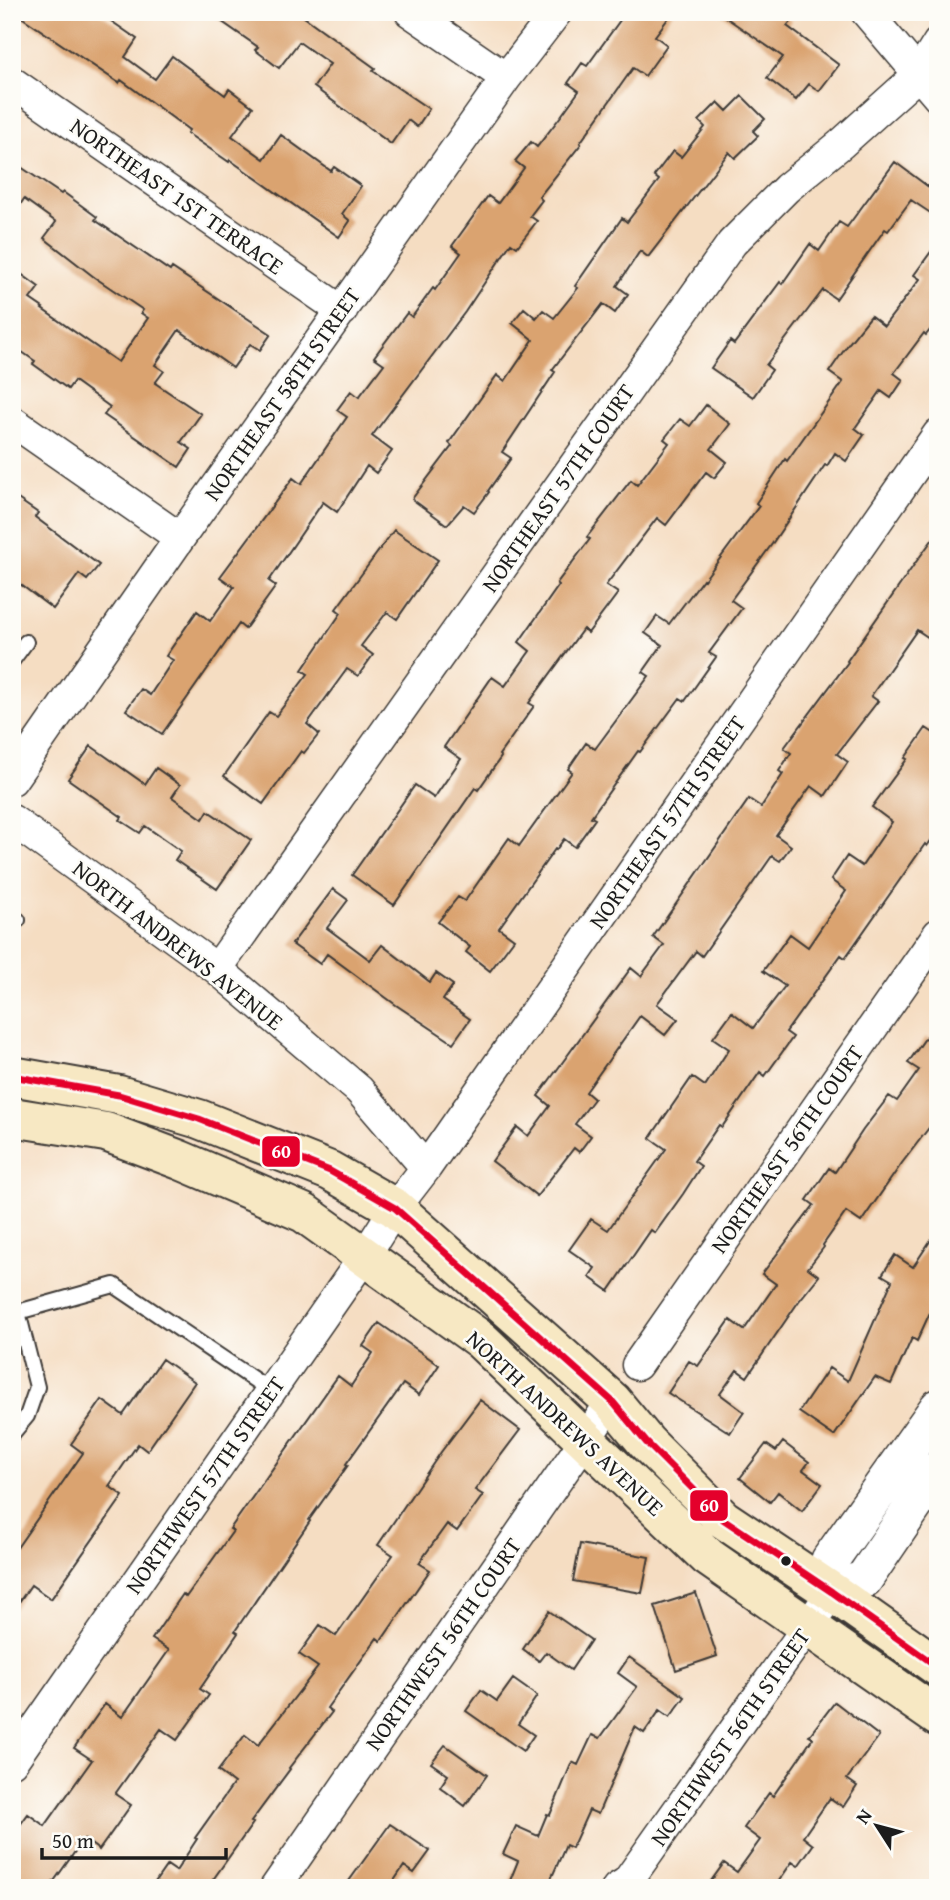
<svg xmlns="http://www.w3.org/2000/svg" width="950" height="1900" font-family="'Gentium Book Plus',serif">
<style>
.building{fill:#daa36f}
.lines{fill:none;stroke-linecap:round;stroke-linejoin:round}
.service-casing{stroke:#3d3935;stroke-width:18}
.minor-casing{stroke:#3d3935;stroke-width:33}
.tertiary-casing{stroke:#3d3935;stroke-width:40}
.secondary-casing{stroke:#3d3935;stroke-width:42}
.service{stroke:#fff;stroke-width:14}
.minor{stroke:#fff;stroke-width:30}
.tertiary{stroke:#fff;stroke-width:37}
.secondary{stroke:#f7e8c3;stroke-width:38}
.bus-1-casing{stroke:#fdfcf7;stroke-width:12}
.bus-1{stroke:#e4002b;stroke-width:7}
.bus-dot{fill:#1c1c1c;stroke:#fdfcf7;stroke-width:2.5}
.labels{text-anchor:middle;stroke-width:5;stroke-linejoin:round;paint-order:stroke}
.street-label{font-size:23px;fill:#1c1c1c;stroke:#fdfcf7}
.line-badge{stroke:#fdfcf7;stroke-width:2.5}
.badge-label{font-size:19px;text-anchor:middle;font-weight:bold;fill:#fff}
</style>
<rect width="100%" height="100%" fill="#fdfcf7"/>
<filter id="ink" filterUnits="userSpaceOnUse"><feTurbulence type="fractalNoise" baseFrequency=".0143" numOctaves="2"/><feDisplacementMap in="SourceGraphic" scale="14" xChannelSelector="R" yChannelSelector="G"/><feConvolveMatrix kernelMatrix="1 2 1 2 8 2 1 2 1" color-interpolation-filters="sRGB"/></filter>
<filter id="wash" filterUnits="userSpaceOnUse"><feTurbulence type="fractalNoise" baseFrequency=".00686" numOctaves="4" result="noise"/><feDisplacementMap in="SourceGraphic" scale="28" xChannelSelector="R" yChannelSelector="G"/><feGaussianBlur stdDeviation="1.57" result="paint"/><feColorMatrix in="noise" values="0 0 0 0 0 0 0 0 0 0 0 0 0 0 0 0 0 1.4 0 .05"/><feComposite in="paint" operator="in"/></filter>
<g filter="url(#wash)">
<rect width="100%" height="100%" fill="#f5ddc2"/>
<g id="blocks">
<path class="building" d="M14,12h84l39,27 -12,18 30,22 17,-23 53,39 4,-6 24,18 -21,29 32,23 17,-24 50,36 3,-4 27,19 -19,28 8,7 -11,16 -109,-77 -1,2 -42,-29 2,-3 -68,-50 -2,3z
M208,12h89l78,56 -2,3 56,38 -12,18 -9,-7 -17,24 -77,-57 16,-23 -31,-22 -20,26 -24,-18 3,-3z
M626,12h47l-18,24 12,9 -22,31 -12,-8 -53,75 1,1 -42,53 3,3 -12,16 7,5 -20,26 -6,-4 -46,69 -93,124 20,15 -16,22 -9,-7 -30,46 -14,-10 -54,79 7,5 -31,43 -6,-5 -77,110 -36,-24 15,-21 9,6 23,-35 -7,-4 31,-45 13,10 24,-34 -14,-10 73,-99 8,6 46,-67 -10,-7 14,-19 8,6 25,-33 -10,-7 33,-44 5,4 21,-29 2,2 26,-37 -9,-7 36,-50 10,7 26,-35 -9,-7 16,-19 6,5 24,-31 18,-25 -11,-8 14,-20 5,3z
M718,12h61l12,9 -4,5 52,39 -20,26 -10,-7 -13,16 -29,-22 16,-21z
M742,96l23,23 -12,12 5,5 -23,22 -6,-6 -81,105 -8,-6 -23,35 11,8 -13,19 -12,-9 -51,66 3,2 -53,80 9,6 -23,33 1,1 -15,20 -10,-7 -17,20 -35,-26 40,-53 -3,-3 48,-68 8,6 28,-41 -21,-17 12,-15 12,10 7,-8 11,8 24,-30 -3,-2 47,-68 5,4 32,-42 -5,-4 19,-25 8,6 24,-30 -6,-6 19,-19 9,9z
M12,161l49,33 2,-2 34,25 -2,3 75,51 2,-3 99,66 -11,16 -10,-6 -17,24 -54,-38 -24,35 9,6 -9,12 46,31 -20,28 10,7 -12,18 -75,-52 6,-8 -36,-26 -6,8 -35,-25 2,-3 -23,-16v-59l9,-12 18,13 -9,12 13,9 -1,1 76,53 30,-44 -7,-5 2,-3 -49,-33 -50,-39 12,-16 -32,-23 -12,18z
M895,162l43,32v24l-27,-18 -23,31 -3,-2 -49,70 -13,-9 -57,75 6,5 -19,27 -42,-29 19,-27 4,3 46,-62 2,2 28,-40 9,7 20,-29 8,5z
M938,242v78l-12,15 -2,-2 -30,40 9,7 -12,18 -10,-7 -26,37 9,7 -18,26 -11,-8 -8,13 -2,-1 -53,79 -41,56 11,8 -33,45 7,4 -31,44 -5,-3 -40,54 -2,-1 -47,66 4,2 -20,28 -11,-8 -8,11 -1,-1 -56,79 15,11 -24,32 -24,-19 4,-5 -32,-25 20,-25 7,4 44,-63 10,8 53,-74 -4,-3 18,-26 9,6 54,-73 -6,-4 19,-27 -17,-12 12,-17 12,8 34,-45 1,1 55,-74 -3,-3 29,-44 2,2 56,-79 -14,-10 20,-29 22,-27 13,10 36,-47 -6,-4z
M706,405l24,19 -19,25 16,13 -13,16 -8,-6 -40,53 -9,-7 -51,67 12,8 -30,40 -5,-4 -54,74 5,3 -35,49 2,2 -23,33 -3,-2 -81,117 -42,-30 63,-90 19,13 27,-39 -17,-12 48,-70 13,9 25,-35 -11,-9 40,-57 -2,-2 33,-44 -3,-2 44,-57 6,5 32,-42 -5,-4 16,-20 10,7z
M12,495l26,18 -3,4 64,48 -12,15 -8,-6 -26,35 -41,-31z
M394,530l44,30 -41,59 -10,-7 -26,34 12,9 -15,21 -11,-7 -40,55 12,10 -15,19 -3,-2 -38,53 -39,-28 45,-64 7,4 32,-42 -6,-4 39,-57 -5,-4z
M938,532v112l-21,-14 -46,66 7,5 -41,53 11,8 -23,34 -14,-10 -35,49 15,11 -11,15 -8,-5 -70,100 -6,-5 -39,53 21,15 -13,16 -25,-19 -54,76 8,7 -19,25 16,12 -12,16 -5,-4 -37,48 -45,-35 25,-34 11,9 22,-30 -12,-10 93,-128 10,8 23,-31 -11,-8 96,-138 12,8 22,-33 -4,-3 12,-18 -7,-5 64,-86 -1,-1 69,-99z
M926,728l12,8v95l-11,15 -2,-2 -80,114 -4,-3 -55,77 7,5 -28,39 -5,-4 -38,55 -3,-2 -25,36 7,5 -18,28 -28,39 -4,-3 -42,61 -20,-14 6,-9 -26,-18 22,-31 17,11 58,-81 -16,-11 42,-61 13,9 24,-37 -16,-11 19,-26 21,16 32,-42 -22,-15 27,-37 18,13 38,-56 -15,-11 16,-24 15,10 30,-44 -20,-15 35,-48 -2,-1z
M91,746l54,38 11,-16 24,17 -8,12 31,22 5,-8 43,29 -34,49 -42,-29 6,-9 -36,-25 -5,7 -20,-13 2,-3 -54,-38z
M333,889l15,11 -21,28 43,32 12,-15 48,37 6,-9 17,12 -10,15 27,19 -17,24 -57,-38 -69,-51 -7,10 -28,-20z
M926,1037l12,8v71l-36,47 -41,59 -15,-10 -23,33 1,2 -16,21 11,8 -20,25 -52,76 -10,-7 -17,24 24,18 -14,21 -62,-40 21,-32 9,5 32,-46 14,10 32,-46 -14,-10 52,-69 -7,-5 22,-32 6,4 28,-42 26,-34 8,5 22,-31 -11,-7z
M938,1229v82l-6,-3 -15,33 -5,-3 -21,46 -16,-7 -41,59 -35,-24 30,-44 19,13 44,-100 -10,-6 13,-20 18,12z
M379,1323l60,42 -20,30 -16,-11 -57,80 2,1 -39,55 1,1 -75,110 3,2 -38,56 9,6 -32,45 -16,-11 -46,65 16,11 -32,45 -15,-11 -35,49h-37v-52l16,-22 17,12 47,-66 -18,-12 31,-44 17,13 47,-67 -17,-11 31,-45 3,3 47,-66 -3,-2 108,-153 13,10 22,-33 -10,-7z
M162,1359l33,23 -48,69 -9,-7 -29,42 14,10 -72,103 -20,-14 -19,27v-57l71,-102 -12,-9 31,-44 21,15z
M480,1400l40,30 -45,60 8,5 -26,36 -10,-7 -28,39 11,7 -49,71 -4,-3 -50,70 5,4 -43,56 1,1 -39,53 2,1 -46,65h-56l16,-23 9,6 21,-32 -2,-1 39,-55 -16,-12 27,-36 13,10 60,-78 -19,-13 21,-29 16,11 57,-81 -15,-10 63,-93z
M783,1442l26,20 -6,8 19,14 -20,27 -24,-19 -8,10 -30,-24 26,-34 10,7z
M580,1544l69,13 -7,36 -69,-12z
M696,1593l21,63 -41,14 -21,-64z
M549,1611l42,29 -20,30 -25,-18 -7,9 -16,-12z
M629,1657l56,40 -15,20 -10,-7 -16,23 -9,-6 -37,87 -9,-4 -17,38 -6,-3 -19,43h-40l11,-27 -15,-7 13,-28 22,10 9,-22 3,1 22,-53 6,3 14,-30 8,3 37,-51 -19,-14z
M513,1679l24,17 -19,28 16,11 -11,16 -57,-40 15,-21 16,11z
M835,1702l44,34 -32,43 10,7 -14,21 -13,-9 -27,39 10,8 -15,21 -6,-4 -18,26h-68l18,-25 13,9 23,-32 -16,-12 25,-35 4,3 40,-58 -4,-2z
M445,1745l42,30 -22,31 -25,-19 8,-12 -17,-12z
M390,1824l40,27 -16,22 -10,-7 -15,22h-45z"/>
</g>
</g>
<g filter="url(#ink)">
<use href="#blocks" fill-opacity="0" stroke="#3d3935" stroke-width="2"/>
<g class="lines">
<defs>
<path id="service" d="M12,661l14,-19
M12,918l6,2
M12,1434l15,-18 10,-29 -19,-75 96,-27 157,106"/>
<path id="minor" d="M410,12l96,66
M866,12l72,85
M12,82l330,229
M12,421l168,117
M12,780l168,-242 326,-460 51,-66
M12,820l205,149 142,121 67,78
M217,969l515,-726 55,-55 54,-44 77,-69 20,-32
M637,1365l301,-431
M12,1762l352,-505 31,-49 31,-40 512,-734
M275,1888l337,-487
M617,1888l10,-6 205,-290"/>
<path id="tertiary" d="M938,1408l-108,152 2,32 32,-13 74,-109"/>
<path id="secondary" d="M12,1076l107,19 80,24 131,52 65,37 217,193 34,41 77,77 109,73 106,75
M12,1117l94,15 74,28 124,53 177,127 227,217 230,160"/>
</defs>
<use href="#service" class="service-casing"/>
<use href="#minor" class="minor-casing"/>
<use href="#tertiary" class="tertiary-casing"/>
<use href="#secondary" class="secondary-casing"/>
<use href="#service" class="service"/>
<use href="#minor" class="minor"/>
<use href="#tertiary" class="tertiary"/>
<use href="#secondary" class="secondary"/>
<defs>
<path id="bus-1" d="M12,1076l107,19 80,24 131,52 65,37 217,193 34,41 77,77 109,73 106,75"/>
</defs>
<use href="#bus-1" class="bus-1-casing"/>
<use href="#bus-1" class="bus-1"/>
</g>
</g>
<circle class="bus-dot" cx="786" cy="1561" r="6"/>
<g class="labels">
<g class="street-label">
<text transform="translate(177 196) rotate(35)" y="8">NORTHEAST 1ST TERRACE</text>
<text transform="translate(282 394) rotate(-55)" y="8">NORTHEAST 58TH STREET</text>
<text transform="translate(558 488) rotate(-55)" y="8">NORTHEAST 57TH COURT</text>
<text transform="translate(667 822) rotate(-55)" y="8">NORTHEAST 57TH STREET</text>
<text transform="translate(178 945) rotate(38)" y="8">NORTH ANDREWS AVENUE</text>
<text transform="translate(787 1149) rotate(-55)" y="8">NORTHEAST 56TH COURT</text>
<text transform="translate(565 1423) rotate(43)" y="8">NORTH ANDREWS AVENUE</text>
<text transform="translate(205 1485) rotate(-55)" y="8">NORTHWEST 57TH STREET</text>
<text transform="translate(443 1644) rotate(-55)" y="8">NORTHWEST 56TH COURT</text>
<text transform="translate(730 1737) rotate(-55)" y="8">NORTHWEST 56TH STREET</text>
</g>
</g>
<g class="line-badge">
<rect x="261" y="1135" width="40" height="33" rx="7" fill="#e4002b"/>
<rect x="689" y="1489" width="40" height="33" rx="7" fill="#e4002b"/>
</g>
<g class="badge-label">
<text x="281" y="1158">60</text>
<text x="709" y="1512">60</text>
</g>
<rect width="950" height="1900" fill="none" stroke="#fdfcf7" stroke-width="42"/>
<g transform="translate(877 1826) rotate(306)" stroke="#fdfcf7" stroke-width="5" paint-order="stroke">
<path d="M0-5L12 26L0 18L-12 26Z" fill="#1c1c1c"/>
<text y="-10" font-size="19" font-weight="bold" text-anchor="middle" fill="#1c1c1c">N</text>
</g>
<path d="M42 1848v10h184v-10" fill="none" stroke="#1c1c1c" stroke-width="3.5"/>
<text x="52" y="1848" font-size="21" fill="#1c1c1c" stroke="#fdfcf7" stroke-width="5" paint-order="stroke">50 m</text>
</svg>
